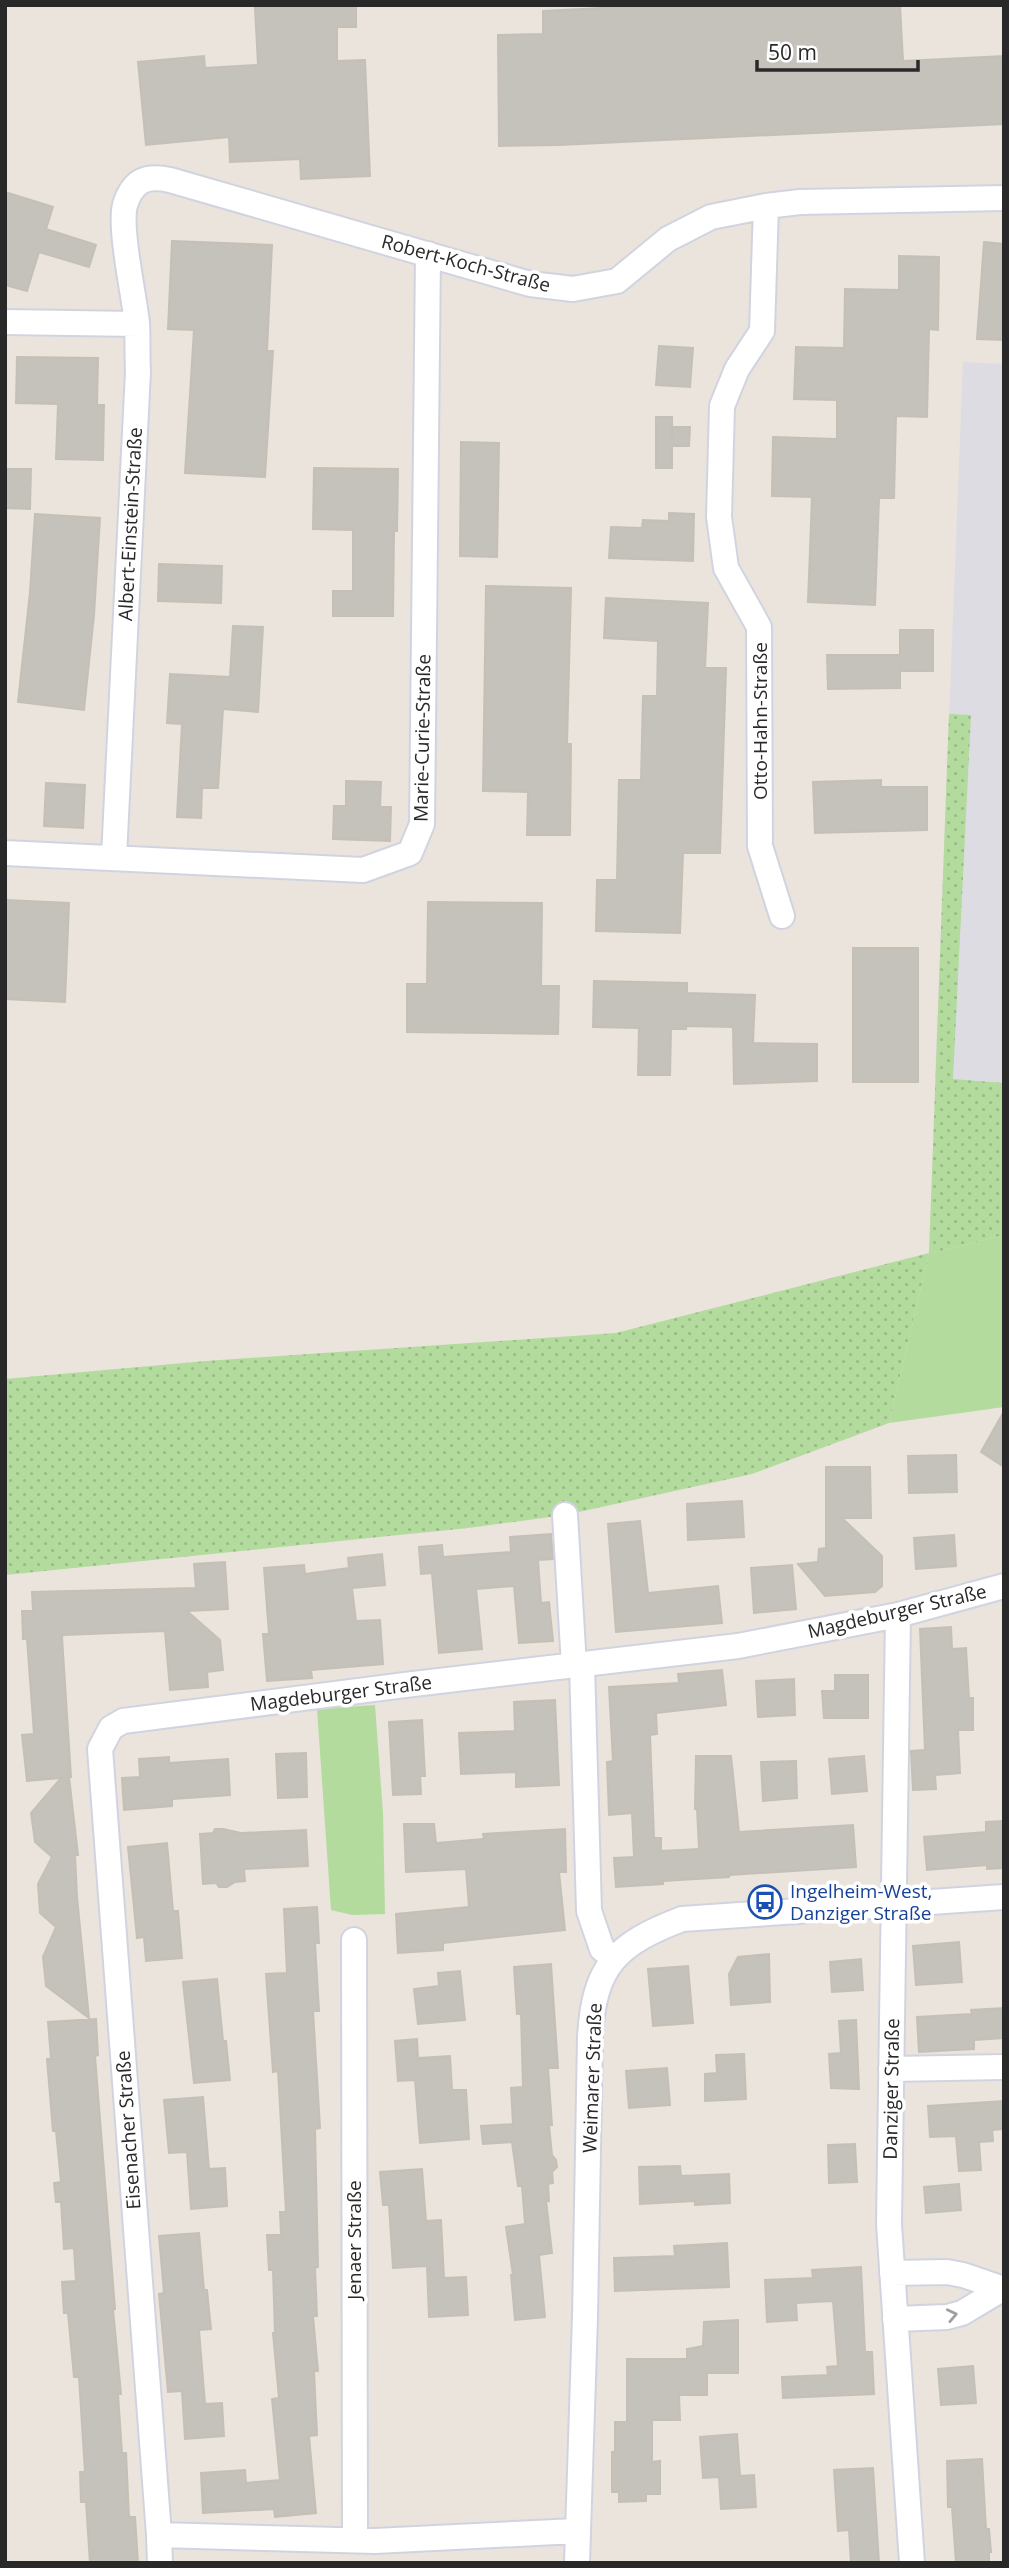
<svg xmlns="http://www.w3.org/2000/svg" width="1009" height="2568" font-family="'Open Sans',sans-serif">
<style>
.industrial{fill:#dedce3}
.grass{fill:url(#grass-dots)}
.park{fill:#b2db9d}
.building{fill:#c5c1bb;stroke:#c5c0b6;stroke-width:2}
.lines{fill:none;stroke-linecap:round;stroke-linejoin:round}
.minor-casing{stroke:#d1d4e0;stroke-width:28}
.minor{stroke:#fff;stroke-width:24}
.oneway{stroke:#9f9f9f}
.labels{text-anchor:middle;stroke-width:7;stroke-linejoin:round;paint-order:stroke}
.street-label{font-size:19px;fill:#292929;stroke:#fff}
.transit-label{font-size:19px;fill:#164399;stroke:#fff;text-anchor:start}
</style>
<defs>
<pattern id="grass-dots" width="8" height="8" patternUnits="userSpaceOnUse" patternTransform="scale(1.75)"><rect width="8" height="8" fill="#b2db9d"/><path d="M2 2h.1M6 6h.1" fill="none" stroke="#99bc87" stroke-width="1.8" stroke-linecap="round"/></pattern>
</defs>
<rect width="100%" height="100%" fill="#eae4dc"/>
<path class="industrial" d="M963,362l41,2v871l-69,-158z"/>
<path class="grass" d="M949,714l22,1 -18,364 51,4v152l-75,19 -40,169 -137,51 -187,41 -97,13 -463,47v-196l201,-18 410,-28 313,-80z"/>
<path class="park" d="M1004,1235v172l-115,16 40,-169z
M375,1705l8,108 2,101 -33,1 -21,-5 -14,-201z"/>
<path class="building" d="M310,5h46v22h-19v34l28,-1 5,116 -69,3 -1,-20 -70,3 -1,-25 -83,8 -8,-83 66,-6 1,12 53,-3 -3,-57z
M660,5h240l3,56 101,-5v68l-445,21 -60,1 -1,-111 45,-1v-23z
M5,192l48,15 -7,22 50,16 -7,22 -50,-15 -12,39 -22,-6z
M172,241l100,4 -5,106h6l-8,126 -80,-4 9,-143 -26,-1z
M984,242l20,2v96l-27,-1z
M899,256l40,1 -1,73 -9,-1 -2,88 -31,-1 -2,82h-15l-4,107 -67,-3 4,-105 -40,-1 1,-59 64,2v-39l-43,-1 2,-52 48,1 1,-59 54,1z
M659,346l34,2 -3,39 -34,-2z
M17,357l81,1 -1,47h7l-1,55 -47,-1 2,-55 -42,-1z
M656,417h16v23v-13h18l-1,19h-17v22h-16z
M461,442l38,1 -2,114 -37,-1z
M314,468l84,1 -1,62h-3l-1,85h-60v-25h20v-61l-40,-1z
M5,469h26l-1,40 -25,-1z
M669,513l25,1 -1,47 -84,-3 2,-31 31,1 1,-8 26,1z
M35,514l65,4 -6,97 -10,95 -66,-8 12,-110z
M159,564l63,2 -1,37 -63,-2z
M486,586l85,2 -4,156h4l-1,91h-43l1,-43 -45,-1z
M606,598l102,5 -3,65h21l-6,185h-37l-3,80 -84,-2 1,-51h20l2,-100h22l2,-84h14l1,-55 -54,-3z
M233,626l30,1 -5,85 -35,-3 -5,79h-16l-1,30 -24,-1 5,-93 -15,-1 3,-49 60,3z
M900,630h33v41h-33v-7v24l-72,1 -1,-34h73z
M881,780v7h46v43l-112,3 -2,-51z
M346,781l35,1 -1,25h11l-1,34 -57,-2 1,-33h12z
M46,783l39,2 -2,43 -39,-2z
M6,900l63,3 -4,99 -60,-3z
M428,902l114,1 -1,83h18l-1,48 -151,-2v-48h20z
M853,948h65v134h-65z
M594,981l93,2v10l68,2 -2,48 64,1v37l-83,3 -1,-57 -47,-1v3h-15l-1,46h-32l1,-47 -46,-1z
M1004,1411v56l-23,-15z
M956,1455l1,37 -48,1 -1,-37z
M826,1467h44l1,51h-29l40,38v30l-7,6 -50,4 -27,-32 20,-2 1,-13 7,-1z
M742,1501l2,36 -56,3 -1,-36z
M640,1521l8,72 70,-7 4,37 -106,9 -8,-108z
M551,1534l2,25 -15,1 3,43 8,-1 4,39 -34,2 -5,-57 -38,3 6,60 -43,4 -7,-80 -11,1 -2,-27 23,-2 1,12 68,-5 -1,-15z
M954,1535l2,31 -40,3 -2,-31z
M382,1554l3,31 -33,3 4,33 24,-1 3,44 -72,6 1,8 -45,3 -4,-47h6l-5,-66 40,-3 1,9 44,-6 -1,-10z
M225,1562l3,47 -41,2 33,29 3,30 -16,2 1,15 -38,3 -5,-59 -102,4 -1,2 9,140h-2l9,78h-3l2,42 12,121 -43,-32 -3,-29 13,-30 -16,-14 -2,-29 14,-27 -17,-15 -4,-29 30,-35 -34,3 -5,-46 12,-1 -7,-95h-4l-1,-28h11l-1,-19 164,-4 -2,-24z
M792,1565l4,44 -42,4 -3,-45z
M951,1627l1,22 14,-1 3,50h4v32h-15l2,43 -25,2 1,14 -23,1 -2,-39 14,-1 -5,-121z
M722,1670l4,35 -70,8 1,21 -7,1 4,103h7v13l38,-2 -2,-40h-2l1,-53h35l8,76 114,-7 3,42 -127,8v2l-66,4v3l-47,3 -2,-29 20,-1 -2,-44 -23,2 -2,-53 6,-1 -4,-74 70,-4 -1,-9z
M835,1675h33v43h-44l-2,-27h13z
M794,1679l1,36 -37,2 -2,-36z
M555,1700l4,85 -43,2v-15l-55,2 -2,-41 56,-2 -1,-29z
M422,1720l3,56h-5l1,18 -28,1 -4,-73z
M306,1753l1,44 -29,1 -2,-44z
M864,1756l3,35 -35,3 -3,-35z
M169,1757v6l59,-4 2,36 -58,4v7l-48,4 -2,-32 18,-1 -1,-18z
M796,1761l1,37 -34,3 -2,-39z
M1004,1821v47l-17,1v-4l-60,5 -3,-33 62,-5v-10z
M404,1824h30l2,19 48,-4 -1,-5 82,-5 1,43h-7l6,58 -122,13v7l-45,3 -2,-39 73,-7 -3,-38 -60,3z
M215,1829h8l18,4 65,-3 2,36 -64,3 1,12 -10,1 -8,5h-8l-3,-4 -13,1 -3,-50 13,-1z
M167,1843l6,68h5l4,47 -36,3 -2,-24 -7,1 -9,-91z
M317,1907l2,36h-4l4,68h-6l7,117 -5,1 3,138 -3,1 2,48h-4l5,55h-4l3,64 -8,1 7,77 -41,4 -1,-8 -71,4 -2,-40 44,-3 1,13 34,-3 -8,-81 7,-1 -6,-65h2l-2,-63h-4l-2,-35h14l-1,-23h6l-8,-141 -5,1 -7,-98 21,-1 -3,-64z
M959,1942l3,40 -46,3 -3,-39z
M769,1954l1,48 -39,3 -2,-31 9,-17z
M861,1959l2,31 -31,2 -2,-30z
M551,1964l7,104h-10l4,57h-3l3,30 4,5 1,7 -5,5 1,11 -5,1 1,17 -3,-1 6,53 -13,2 6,62 -30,3 -4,-45h2l-7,-48 19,-3 -3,-38h-4l-6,-44 -29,2 -2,-18 32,-2 -2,-36 12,-1 -2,-73h-4l-3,-47z
M688,1966l5,57 -40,3 -5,-57z
M460,1971l5,49 -47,4 -4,-35 25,-3 -1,-13z
M217,1979l6,62h3l4,39 -36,3 -11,-101z
M1004,2008v30l-30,2v9l-55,3 -2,-35 55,-3 -1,-4z
M96,2019l2,36 -3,1 20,253h-2l8,85h-3l4,59h4l3,64h6l3,46h-48l-4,-61h-5l-1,-30h5l-6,-95h-5l-6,-64h-4l-2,-31 14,-1 -2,-33 -10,1 -3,-47h-5l-2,-19 7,-1 -5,-51h-3l-6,-72h4l-3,-37z
M856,2020l3,69 -28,-1 -2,-34 12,-1 -2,-32z
M417,2039l1,19 32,-2 2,34h14l3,49 -49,4 -5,-63 -17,1 -3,-40z
M744,2054l2,45 -41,2v-27l12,-1 -1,-18z
M667,2068l3,37 -41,3 -3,-37z
M203,2097l6,72 16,-1 2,38 -36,3 -4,-57 -18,1 -5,-53z
M1004,2101v28l-12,1 1,11 -14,1 2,28 -22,1 -3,-35 -26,1 -2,-31z
M855,2144l2,38 -28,1 -1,-38z
M680,2166l1,10 48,-2 1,29 -35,2v-4l-55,3 -1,-37z
M422,2169l4,52 15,-1 3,58 22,-1 2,38 -39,2 -2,-51 -34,2 -4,-63h-6l-3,-33z
M959,2184l2,26 -35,3 -2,-26z
M199,2233l5,57h3l4,39 -12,1 6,74 17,-1 2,33 -39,3 -3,-48 -14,1 -9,-98 5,-1 -5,-57z
M727,2243l2,44 -114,4 -1,-33 61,-2 -1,-10z
M861,2267l4,85h7l2,42 -91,4 -1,-21 46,-2 -1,-8 11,-1 -5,-65 -37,2 1,17 -30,2 -2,-42 48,-2 -1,-8z
M738,2320v53h-31v22h-28l1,25h-28v42l8,-1v33h-14v7l-27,1v-10h-7v-40h3v-30h12v-63h60v-10l16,-3 1,-24z
M973,2366l3,37 -35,2 -3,-36z
M737,2434l3,42 14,-1 2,32 -35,2 -2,-32 -16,1 -3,-41z
M982,2459l4,70h3l2,23h-2v11h-33l-4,-56h-4l-1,-46z
M873,2468l6,95h-28l-2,-33 -11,1 -4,-61z"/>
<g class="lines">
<defs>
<path id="minor" d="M766,206l-4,125 -25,38 -15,37 -3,111 7,51 33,59 1,219 22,70
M5,322l132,2
M5,853l358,17 47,-17 12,-29 6,-570
M114,857l24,-486c-1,-16 0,-32 -1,-48 -3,-28 -18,-95 -12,-118 8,-25 21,-30 45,-25l360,104 43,5 44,-8 51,-42 43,-22 55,-11 34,-4 204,-4
M565,1515l9,151
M898,1615l-9,609 23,339
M582,1665l7,246 13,38 11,9
M354,1940l1,600
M891,2069l113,-2
M892,2273l55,-1 16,3 41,14
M895,2319l52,-2 15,-4 40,-24
M159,2535l216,6 201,-10
M160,2563l-1,-28 -59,-786 11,-21 12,-7 282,-36 333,-39 160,-31 106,-29
M577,2563l8,-246 5,-280c4,-72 27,-93 92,-118l322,-22"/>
</defs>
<use href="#minor" class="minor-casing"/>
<use href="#minor" class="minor"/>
</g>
<defs><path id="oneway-chevron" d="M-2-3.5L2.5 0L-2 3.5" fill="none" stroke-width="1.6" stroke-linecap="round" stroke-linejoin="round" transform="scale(1.75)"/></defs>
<use class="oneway" href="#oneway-chevron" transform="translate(952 2315) rotate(-12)"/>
<defs>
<symbol id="bus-ring" viewBox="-11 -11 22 22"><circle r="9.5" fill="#fff" stroke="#1a4fb4" stroke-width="1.5"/><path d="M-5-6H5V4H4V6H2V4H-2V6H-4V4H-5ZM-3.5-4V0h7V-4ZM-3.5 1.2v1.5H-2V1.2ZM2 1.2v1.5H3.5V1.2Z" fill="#1a4fb4"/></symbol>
</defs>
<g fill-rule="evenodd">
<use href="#bus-ring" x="746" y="1883" width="38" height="38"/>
</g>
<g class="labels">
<g class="street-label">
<text transform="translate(466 263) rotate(15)" y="7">Robert-Koch-Straße</text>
<text transform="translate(130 524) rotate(-87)" y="7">Albert-Einstein-Straße</text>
<text transform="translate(760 721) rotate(-90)" y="7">Otto-Hahn-Straße</text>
<text transform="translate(422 738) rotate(-89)" y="7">Marie-Curie-Straße</text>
<text transform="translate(897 1611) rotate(-13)" y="7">Magdeburger Straße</text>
<text transform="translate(341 1693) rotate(-7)" y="7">Magdeburger Straße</text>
<text transform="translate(592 2078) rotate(-88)" y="7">Weimarer Straße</text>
<text transform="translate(891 2089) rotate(-89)" y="7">Danziger Straße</text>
<text transform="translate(128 2130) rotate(-94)" y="7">Eisenacher Straße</text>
<text transform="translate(354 2240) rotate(-90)" y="7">Jenaer Straße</text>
</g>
<g class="transit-label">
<text x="790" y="1898">Ingelheim-West,<tspan x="790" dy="22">Danziger Straße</tspan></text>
</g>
</g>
<rect width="1009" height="2568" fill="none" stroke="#292929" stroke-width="14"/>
<path d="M757 60v10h161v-10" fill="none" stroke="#292929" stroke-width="3.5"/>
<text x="768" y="60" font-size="21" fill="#292929" stroke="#ffffff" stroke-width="5" paint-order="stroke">50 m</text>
</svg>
